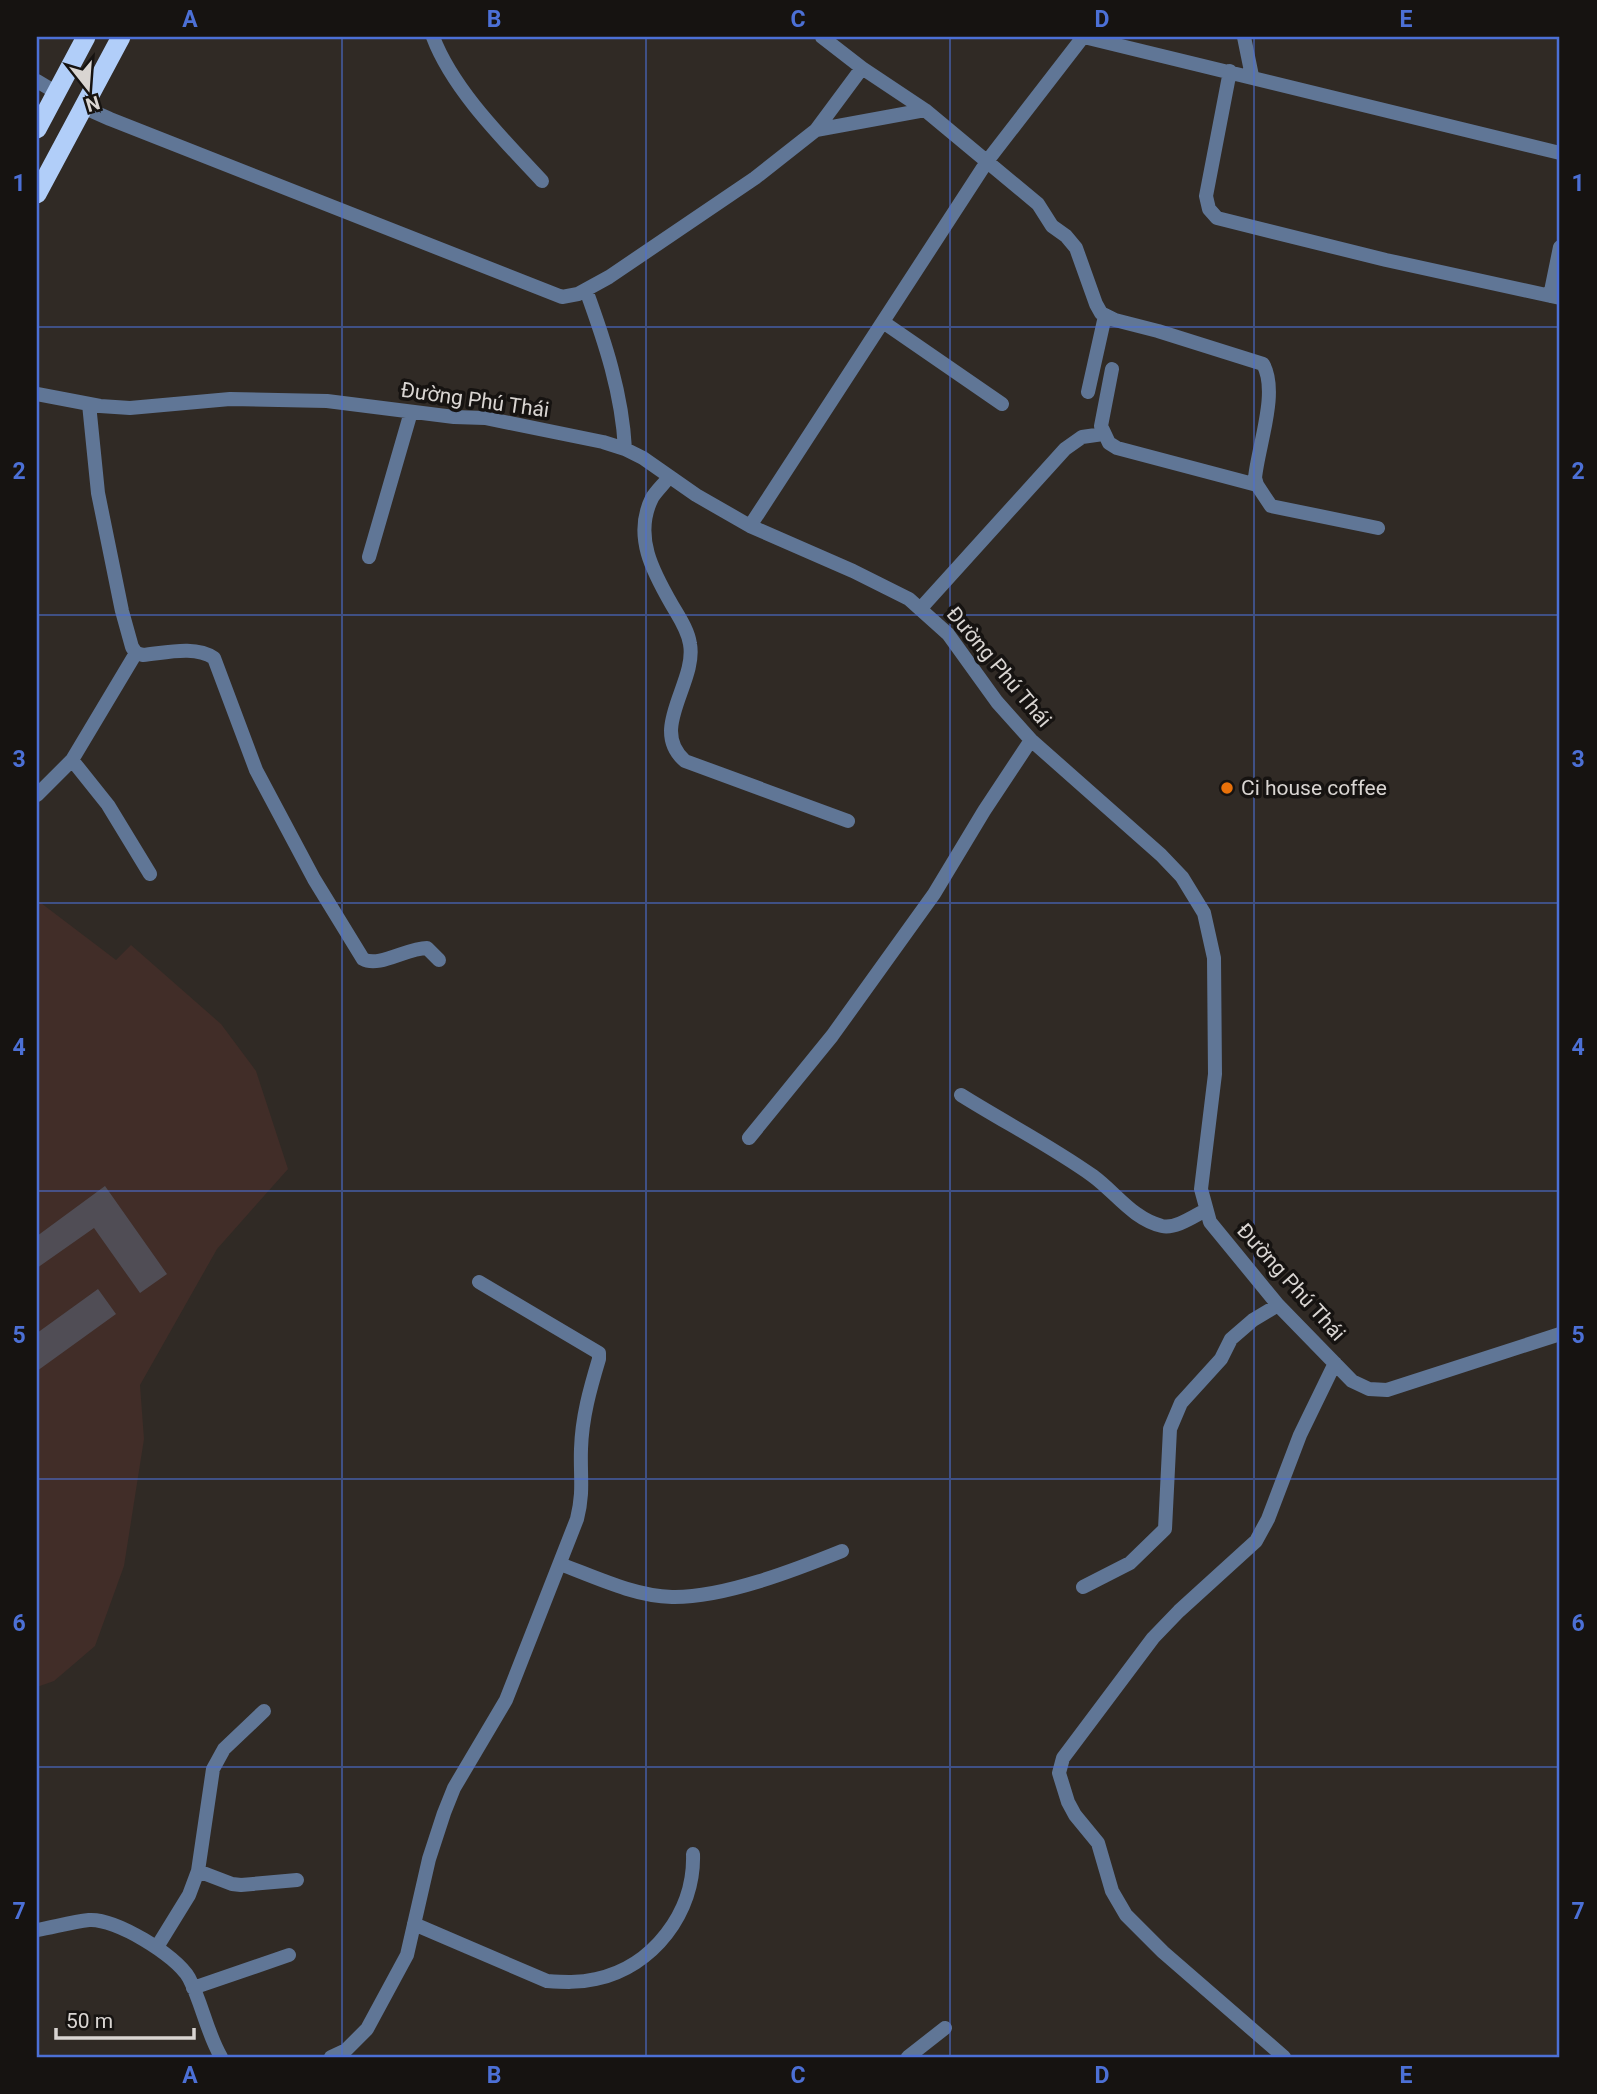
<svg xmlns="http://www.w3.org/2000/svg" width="1597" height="2094" font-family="Roboto,sans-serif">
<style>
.education{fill:#412d28}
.building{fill:#504d55}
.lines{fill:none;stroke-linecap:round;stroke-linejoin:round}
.minor{stroke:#607696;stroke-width:14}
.trunk{stroke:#b1cef9;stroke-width:19}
.grid{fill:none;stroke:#4c70d6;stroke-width:2;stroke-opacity:0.55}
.food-dot{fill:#e8710a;stroke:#161311;stroke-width:2.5}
.labels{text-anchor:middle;stroke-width:7;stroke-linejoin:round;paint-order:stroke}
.street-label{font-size:21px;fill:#d9d5d2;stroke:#161311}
.poi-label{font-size:21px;fill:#d9d5d2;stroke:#161311;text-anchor:start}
.neatline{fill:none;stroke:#4c70d6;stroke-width:2.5}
.grid-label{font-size:23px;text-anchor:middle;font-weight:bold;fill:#4c70d6}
</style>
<rect width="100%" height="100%" fill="#302a25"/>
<path class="education" d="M37,900l79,60 15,-15 90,79 35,47 32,98 -71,80 -77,136 4,54 -20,127 -29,80 -41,35 -17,6z"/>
<path class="building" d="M105,1186l62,88 -27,19 -46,-65 -57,40v-32z
M98,1289l18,25 -79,57v-38z"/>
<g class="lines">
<path class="minor" d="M433,37c20,53 71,103 109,144
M822,37l40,31
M1084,37l476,116
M1244,37l8,39
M1230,71l-24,125 3,13 8,9 169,42 174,38
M37,81l20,12
M83,107l27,12 452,178 16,-3 31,-17 146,-99 61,-48 46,-62 63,42 113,94 14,22 14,10 10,12 20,56 5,9 14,7 43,11 105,33c16,28 -5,82 -8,114l2,7 14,21 107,22
M816,130l109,-20
M586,290c19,52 36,103 39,159
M1550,296l10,-49
M883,322l119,82
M1112,369l-11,57 8,17 8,5 140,37
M1088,392l17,-76
M37,394l63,12 30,2 100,-9 97,2 127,16 31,1 118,24 22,7 18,9 53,37 54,31 103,45 56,28 39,35 49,68 34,38 130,115 21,22 22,36 10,45 1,116 -14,115 9,33 68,83 74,76 17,8 18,1 173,-56
M89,404l9,89 24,118 10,36 4,6 7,2c22,-2 52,-10 71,3l42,112 58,109 49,80c16,9 44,-11 64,-11l12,12
M669,477c-5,7 -13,14 -17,21 -19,38 1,74 20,107 7,12 16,25 18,39 7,39 -42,85 -5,117l163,60
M750,526l238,-366 95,-123
M369,557l42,-145
M921,608l144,-159 17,-12 21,-3
M136,653l-64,107 36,45 42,69
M37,795l35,-35
M961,1095c43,27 90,51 132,81 23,17 40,43 69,50 14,3 32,-10 44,-16
M749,1138l83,-102 102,-142 50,-83 47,-71
M560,1564c35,13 74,32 112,33 51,1 123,-27 170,-46
M1083,1587l47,-24 35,-34 5,-100 11,-26 40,-44 10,-20 22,-19 25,-15
M198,1871l34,13 9,1 56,-5
M414,1924l133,57c16,1 32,2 49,-2 57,-12 99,-67 97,-125
M37,1930c17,-3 35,-8 52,-10 26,-2 87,35 100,58 13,25 18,55 32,79
M157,1947l32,-52 9,-24 15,-102 11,-20 40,-38
M193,1988l96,-33
M331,2057l15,-7 21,-21 40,-74 22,-96 15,-46 10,-25 52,-88 71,-181c7,-28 3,-42 4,-70 1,-32 9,-60 18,-90v-6l-120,-71
M908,2057l37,-29
M1284,2057l-121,-105 -37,-37 -14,-24 -14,-48 -23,-28 -7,-13 -9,-29 4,-15 90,-120 26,-27 77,-70 12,-22 32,-84 35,-72"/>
<path class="trunk" d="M37,129l49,-92
M37,194l84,-157"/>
</g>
<path class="grid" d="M342,37v2020M646,37v2020M950,37v2020M1254,37v2020M37,327h1523M37,615h1523M37,903h1523M37,1191h1523M37,1479h1523M37,1767h1523"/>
<circle class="food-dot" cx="1227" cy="788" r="7"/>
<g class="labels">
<g class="street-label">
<text transform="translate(475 400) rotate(8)" y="7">Đường Phú Thái</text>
<text transform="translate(999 667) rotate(50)" y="7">Đường Phú Thái</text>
<text transform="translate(1291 1282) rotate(48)" y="7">Đường Phú Thái</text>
</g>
<g class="poi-label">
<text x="1241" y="795">Ci house coffee</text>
</g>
</g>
<rect width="1597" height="2094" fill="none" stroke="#161311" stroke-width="77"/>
<g transform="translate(88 88) rotate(163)" stroke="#161311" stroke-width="5" paint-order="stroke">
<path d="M0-5L12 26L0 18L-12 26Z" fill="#d9d5d2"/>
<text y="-10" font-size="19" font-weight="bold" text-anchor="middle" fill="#d9d5d2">N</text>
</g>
<path d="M56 2028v10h138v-10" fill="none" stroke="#d9d5d2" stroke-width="3.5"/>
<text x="66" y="2028" font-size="21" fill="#d9d5d2" stroke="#161311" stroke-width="5" paint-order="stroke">50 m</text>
<rect x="38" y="38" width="1520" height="2018" class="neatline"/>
<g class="grid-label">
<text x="190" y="27">A</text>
<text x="494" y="27">B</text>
<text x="798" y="27">C</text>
<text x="1102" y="27">D</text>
<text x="1406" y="27">E</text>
<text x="19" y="191">1</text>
<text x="1578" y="191">1</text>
<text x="19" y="479">2</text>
<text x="1578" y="479">2</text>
<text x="19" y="767">3</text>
<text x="1578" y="767">3</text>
<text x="19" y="1055">4</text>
<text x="1578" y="1055">4</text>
<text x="19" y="1343">5</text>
<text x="1578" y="1343">5</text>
<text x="19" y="1631">6</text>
<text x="1578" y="1631">6</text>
<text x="19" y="1919">7</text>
<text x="1578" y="1919">7</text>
<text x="190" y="2083">A</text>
<text x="494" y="2083">B</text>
<text x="798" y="2083">C</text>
<text x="1102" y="2083">D</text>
<text x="1406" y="2083">E</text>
</g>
</svg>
